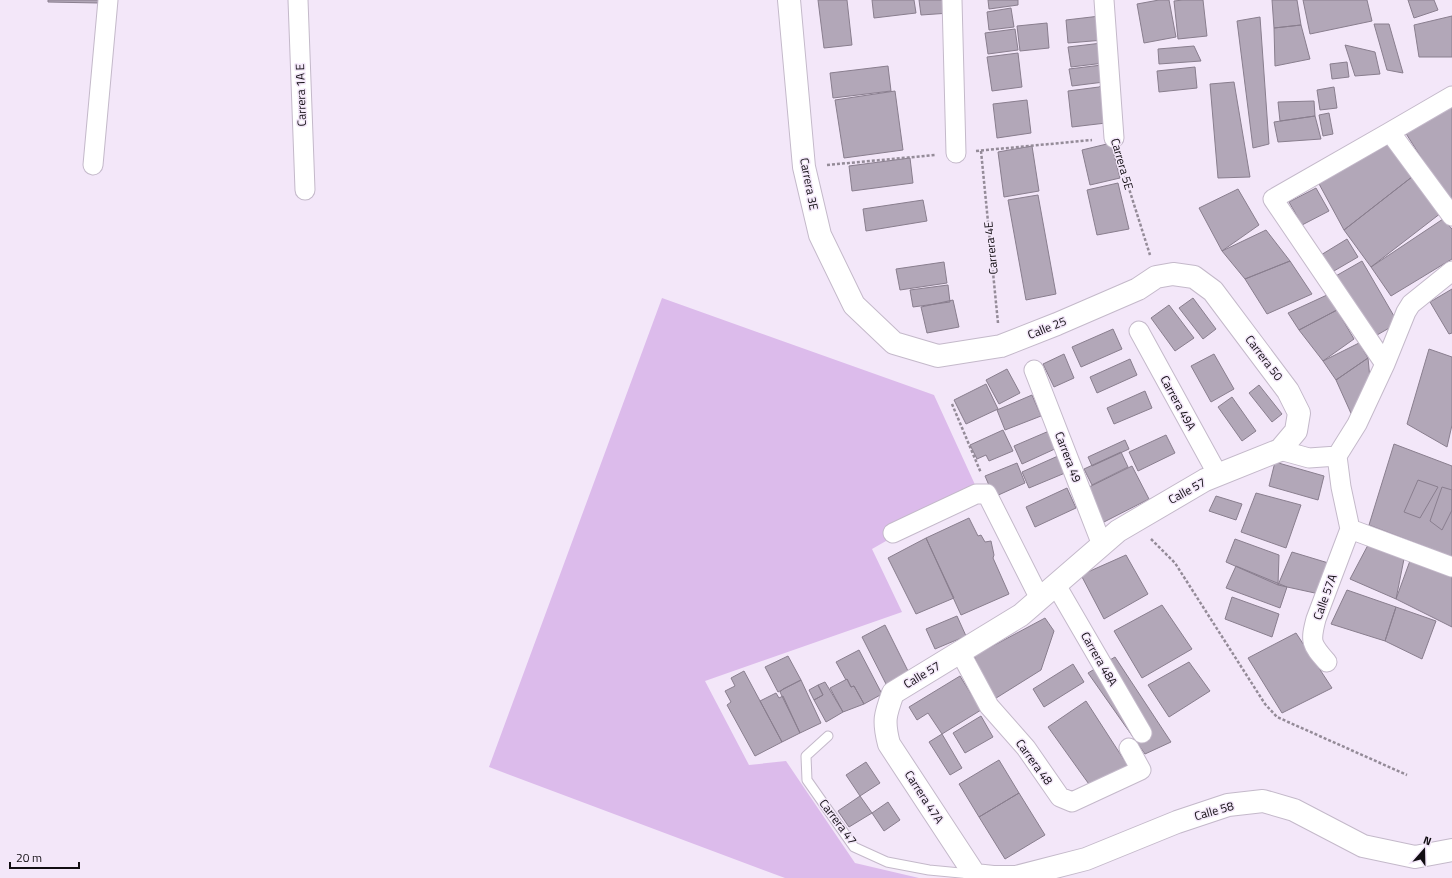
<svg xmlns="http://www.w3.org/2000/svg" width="1452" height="878" font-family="'Titillium Web',sans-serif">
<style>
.green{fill:#dcbbeb}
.building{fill:#b2a7b8;stroke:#897e8e}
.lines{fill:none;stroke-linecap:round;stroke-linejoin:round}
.service-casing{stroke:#c4b9ca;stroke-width:11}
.minor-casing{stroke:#c4b9ca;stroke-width:21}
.secondary-casing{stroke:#c4b9ca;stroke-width:24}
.path{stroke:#948b98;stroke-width:2.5;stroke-dasharray:3 2;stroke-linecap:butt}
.service{stroke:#fff;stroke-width:9}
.minor{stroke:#fff;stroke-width:19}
.secondary{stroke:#fff;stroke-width:22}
.labels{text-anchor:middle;stroke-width:3;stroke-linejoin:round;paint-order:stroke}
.street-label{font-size:12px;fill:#110d12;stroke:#f3e7f9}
</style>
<rect width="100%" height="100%" fill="#f3e7f9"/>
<path class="green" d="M662,298l272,97 43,94 -105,60 30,63 -197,69 44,84 37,-4 69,102 64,15h-134l-296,-111z"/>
<path class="building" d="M48,0h51v3l-51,-1z
M818,0h29l5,45 -28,3z
M872,0h42l2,13 -42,5z
M919,0h31v13l-29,2z
M988,0h30v5l-29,4z
M1159,0h10l7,37 -32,6 -7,-39z
M1183,0h20l4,36 -29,3 -4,-38z
M1272,0h25l4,25 -27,3z
M1303,0h64l5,21 -62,13z
M1408,0h26l4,10 -24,8z
M1011,8l3,19 -25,3 -2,-18z
M1100,16l4,24 -36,3 -2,-23z
M1452,16v41h-33l-5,-32z
M1260,17l9,127 -16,4 -16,-127z
M1047,23l2,25 -29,3 -3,-25z
M1374,24h15l14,49 -16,-3z
M1301,25l9,34 -35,7 -1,-38z
M1015,29l3,21 -30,4 -3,-21z
M1102,43l2,20 -33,4 -3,-20z
M1345,45l30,7 5,22 -25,2z
M1194,46l7,15 -42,3 -1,-15z
M1018,53l4,34 -30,4 -5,-34z
M1347,62l2,15 -17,2 -2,-15z
M1102,65l2,17 -32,4 -3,-17z
M888,66l3,25 -58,7 -3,-25z
M1195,67l2,21 -38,4 -2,-21z
M1234,82l16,95 -32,1 -8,-94z
M1102,85l4,38 -34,4 -4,-36 31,-4z
M1334,87l3,21 -17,2 -3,-20z
M895,91l8,59 -59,8 -9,-58z
M1027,100l4,33 -34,5 -4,-34z
M1314,101l1,15 -35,5 -2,-19z
M1452,103v103l-47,-74z
M1329,113l4,21 -10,2 -4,-21z
M1315,116l6,23 -43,3 -4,-20z
M1393,142l24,31 -73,57 -26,-48z
M1111,143l9,35 -30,7 -8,-35z
M1032,146l7,45 -35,6 -6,-45z
M910,158l3,25 -61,8 -3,-25z
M1417,173l24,40 -70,54 -27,-37z
M1118,183l11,46 -32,6 -10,-45z
M1316,188l13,23 -27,14 -13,-23z
M1238,189l21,36 -37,26 -23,-43z
M1038,195l18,99 -30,6 -18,-100z
M923,200l4,21 -61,10 -3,-22z
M1443,219l9,10v30l-61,37 -20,-29z
M1266,230l24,31 -45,18 -23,-28z
M1347,239l11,18 -31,18 -11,-17z
M1290,261l22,33 -45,20 -22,-35z
M1362,261l36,62 -28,16 -36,-62z
M944,262l3,21 -47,7 -4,-21z
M948,285l2,17 -37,5 -3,-17z
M1452,289v44l-3,1 -19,-32z
M1327,295l10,15 -38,20 -11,-17z
M1193,298l23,31 -13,10 -24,-31z
M953,300l6,27 -32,6 -6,-26z
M1169,305l25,33 -19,13 -24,-33z
M1337,310l17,29 -31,22 -24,-31z
M1113,329l9,20 -41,18 -9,-20z
M1359,343l9,15 -32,22 -13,-19z
M1429,349l23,8v68l-5,22 -40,-23z
M1064,354l10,24 -20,9 -11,-23z
M1214,354l20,35 -23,13 -20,-36z
M1368,358l2,21 -16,41 -18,-40z
M1130,359l7,16 -40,18 -7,-16z
M1007,369l13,24 -21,11 -13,-24z
M986,384l12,25 -32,15 -12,-24z
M1259,385l23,29 -10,8 -23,-29z
M1145,391l7,17 -38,16 -7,-16z
M1032,395l9,21 -36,14 -8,-20z
M1232,397l24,34 -14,10 -24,-34z
M1003,430l10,21 -24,10 -3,-6 -9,4 -7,-14z
M1049,431l8,17 -35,16 -8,-18z
M1166,435l9,18 -37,18 -9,-19z
M1125,440l4,9 -37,17 -4,-9z
M1394,444l58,22v91l-83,-32z
M1121,452l7,15 -36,18 -8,-16z
M1058,456l7,17 -36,15 -7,-16z
M1275,462l49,14 -6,24 -49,-14z
M1017,463l8,20 -31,14 -9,-21z
M1132,466l17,33 -47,24 -17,-34z
M1418,480l20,7 -18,31 -16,-6z
M1442,487l10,3v20l-10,20 -12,-9z
M1067,488l9,20 -41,19 -9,-20z
M1256,493l45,12 -15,43 -45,-16z
M1216,496l26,8 -6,16 -27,-9z
M969,518l9,18 3,-1 4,7 6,-1 3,14 -1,3 16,36 -48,21 -35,-77z
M926,538l28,60 -38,16 -28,-56z
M1235,539l44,16 -1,30 -52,-23z
M1368,545l36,14 -8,40 -46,-20z
M1292,552l43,13 -11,30 -46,-10z
M1126,555l22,39 -44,25 -23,-44z
M1411,558l41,16v53l-56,-28z
M1236,566l51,21 -7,21 -54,-20z
M1347,590l49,17 -11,34 -54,-17z
M1232,597l47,17 -7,23 -47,-18z
M1162,605l30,44 -50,29 -28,-47z
M1396,607l40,14 -14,38 -37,-18z
M957,616l9,20 -31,13 -9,-20z
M1045,618l9,13 -13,39 -48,30 -19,-44z
M885,625l24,48 -23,11 -24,-47z
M1296,633l36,55 -50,25 -34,-55z
M859,650l23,44 -18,10 -10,-18 -3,1 -4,-8 -1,1 -10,-18z
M788,656l13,24 -23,12 -13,-25z
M1115,657l56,85 -26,12 -57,-81z
M1189,662l21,29 -41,26 -21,-32z
M1073,664l11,18 -40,25 -11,-18z
M744,671l38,71 -27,14 -28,-51 4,-3 -6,-11 10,-5 -4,-8z
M960,676l21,34 -39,24 -14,-21 -11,7 -8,-13z
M847,679l4,8 3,-1 10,18 -21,8 -13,-24z
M801,680l20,43 -21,10 -20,-41 3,-3z
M825,682l18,30 -17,10 -12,-22 9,-5 -5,-10z
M818,685l5,10 -9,5 -5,-10z
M776,693l3,5 4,-2 17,37 -18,9 -22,-41z
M1086,701l42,65 -37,21 -43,-60z
M981,716l12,21 -28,16 -12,-20z
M942,734l20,34 -12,7 -21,-33z
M999,760l20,33 -40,24 -20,-33z
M866,762l14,21 -20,13 -14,-21z
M1019,793l26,42 -40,24 -26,-42z
M860,796l12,17 -23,14 -11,-16z
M888,802l12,18 -16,11 -12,-18z"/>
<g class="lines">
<defs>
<path id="service" d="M828,736l-22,20 1,24 47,67 33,15 42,8 42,4"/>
<path id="minor" d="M298,0l7,190
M952,0l4,153
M1104,0l10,138
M1390,132l62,-36
M93,165l15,-165
M1139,331l79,144
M1385,364l-112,-165 117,-67 62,84
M1034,370l68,175
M1280,450l29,8 28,-2 20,-32 28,-60 21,-52 5,-8 41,-33
M1337,456l4,31 9,42
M1350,529l102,38
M893,533l83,-39h11l53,105
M1056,585l86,148
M960,652l29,54 37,42 34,49 12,5 69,-32 -12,-22
M1327,662c-16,-18 -17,-20 -11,-43l34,-90"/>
<path id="secondary" d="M789,0l15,167 16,68 34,70 40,38 44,13 63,-10 56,-22 81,-35 18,-12 17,-3 21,3 19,14 75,100 11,22 -3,18 -16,19 -75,30 -87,51 -97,84 -128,78c-8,22 -10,28 -4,51l86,131 18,2h23l70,-18 91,-37 51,-17 35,-4 31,9 69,36 52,11 37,-7"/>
</defs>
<use href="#service" class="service-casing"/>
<use href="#minor" class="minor-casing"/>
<use href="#secondary" class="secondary-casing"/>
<path class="path" d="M976,151l116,-11
M981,151l17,172
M1119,157l31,98
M827,165l108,-10
M952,404l29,69
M1151,539l24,24 90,141 12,13 130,58"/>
<use href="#service" class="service"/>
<use href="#minor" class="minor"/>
<use href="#secondary" class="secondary"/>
</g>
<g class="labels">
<g class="street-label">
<text transform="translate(301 95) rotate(-92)" y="4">Carrera 1A E</text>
<text transform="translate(1122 164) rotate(74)" y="4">Carrera 5E</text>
<text transform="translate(809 184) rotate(79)" y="4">Carrera 3E</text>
<text transform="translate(991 248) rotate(-96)" y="4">Carrera 4E</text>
<text transform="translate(1047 328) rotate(-22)" y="4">Calle 25</text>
<text transform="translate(1264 358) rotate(53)" y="4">Carrera 50</text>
<text transform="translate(1178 403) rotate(61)" y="4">Carrera 49A</text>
<text transform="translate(1068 457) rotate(69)" y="4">Carrera 49</text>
<text transform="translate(1187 491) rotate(-29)" y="4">Calle 57</text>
<text transform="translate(1325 597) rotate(-70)" y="4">Calle 57A</text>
<text transform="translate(1099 659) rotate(60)" y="4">Carrera 48A</text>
<text transform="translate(922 675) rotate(-31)" y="4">Calle 57</text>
<text transform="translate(1034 762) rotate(54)" y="4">Carrera 48</text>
<text transform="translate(924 797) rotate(57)" y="4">Carrera 47A</text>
<text transform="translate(1214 811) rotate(-16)" y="4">Calle 58</text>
<text transform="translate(838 822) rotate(53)" y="4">Carrera 47</text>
</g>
</g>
<g transform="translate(1424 850) rotate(20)" stroke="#f3e7f9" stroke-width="3" paint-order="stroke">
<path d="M0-3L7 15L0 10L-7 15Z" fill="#110d12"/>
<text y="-6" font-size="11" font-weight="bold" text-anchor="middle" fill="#110d12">N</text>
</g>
<path d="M10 862v6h69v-6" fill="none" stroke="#110d12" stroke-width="2"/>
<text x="16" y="862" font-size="12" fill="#110d12" stroke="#f3e7f9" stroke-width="3" paint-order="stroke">20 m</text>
</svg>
